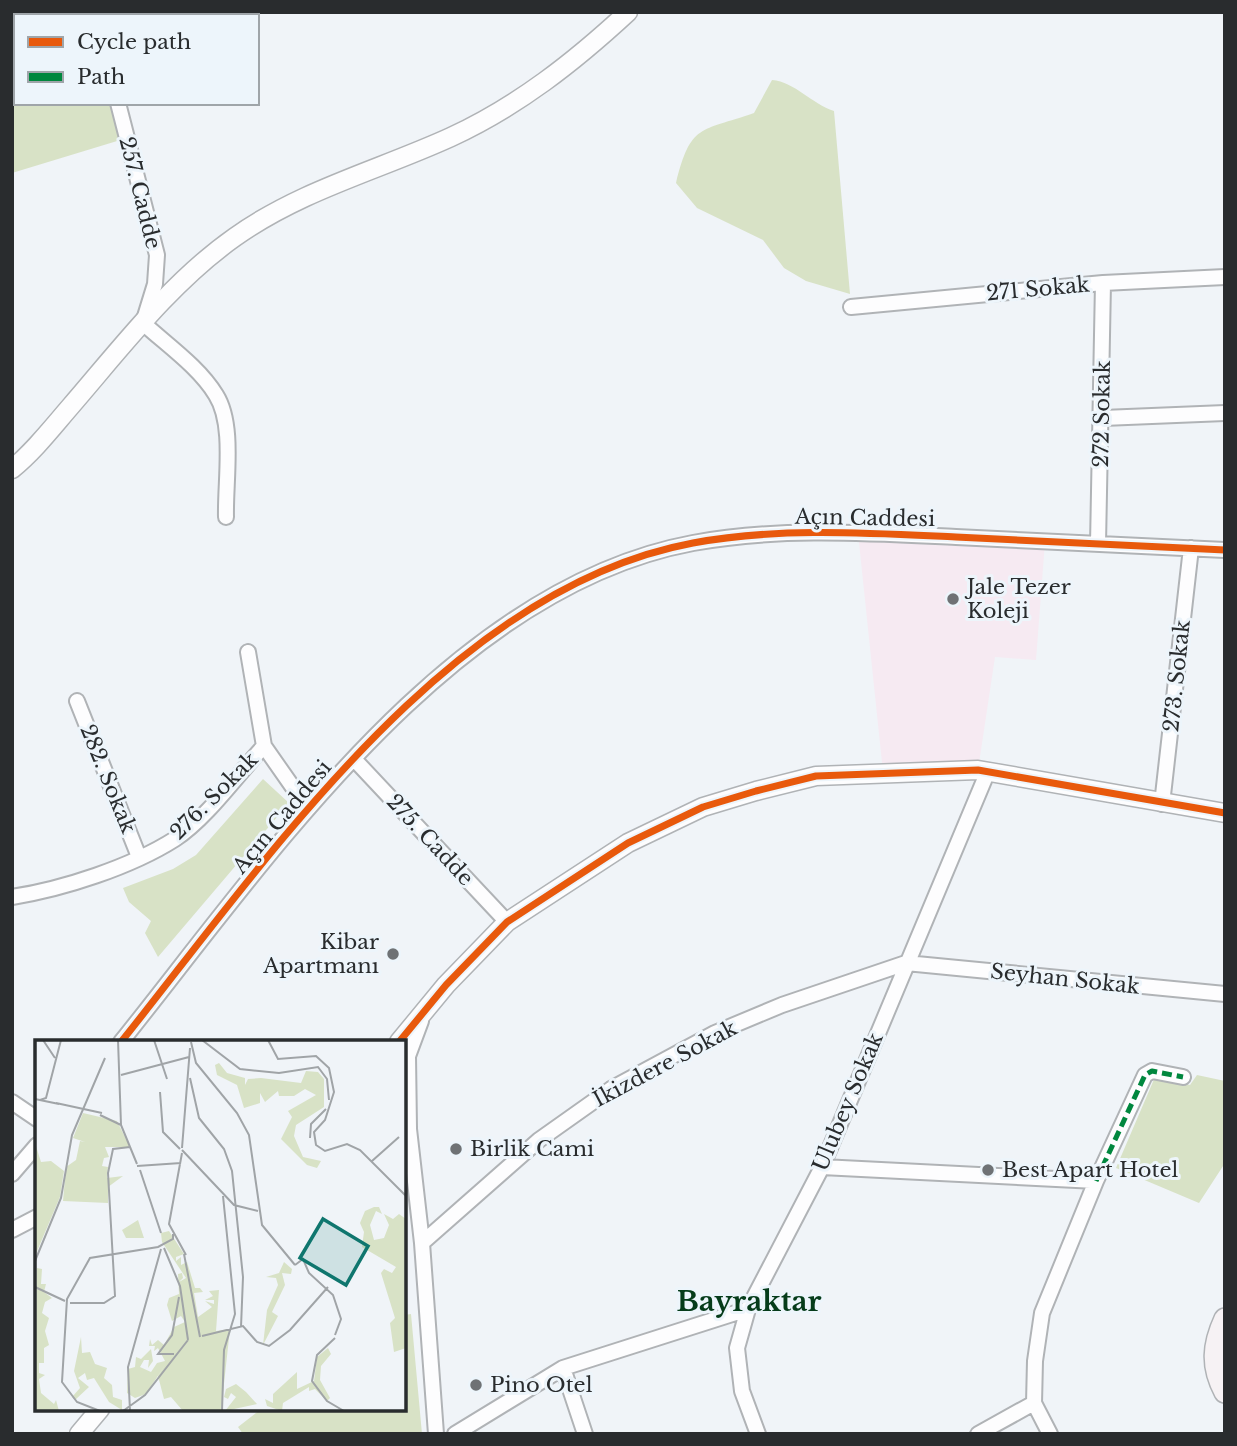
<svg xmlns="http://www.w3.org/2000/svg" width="1237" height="1446" font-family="'Libre Baskerville',serif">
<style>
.education{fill:#f6eaf2}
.green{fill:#d8e2c6}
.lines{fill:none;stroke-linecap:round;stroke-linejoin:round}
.minor-casing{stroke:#b0b3b6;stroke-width:18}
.tertiary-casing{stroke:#b0b3b6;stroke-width:21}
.secondary-casing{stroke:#b0b3b6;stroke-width:24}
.minor{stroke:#fdfdfe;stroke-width:14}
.tertiary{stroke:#fdfdfe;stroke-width:18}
.secondary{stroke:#f6f2f4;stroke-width:21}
.quiet{stroke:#00873e;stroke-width:5;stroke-dasharray:10 5;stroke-linecap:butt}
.cycleway-casing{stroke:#edf5fb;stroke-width:11}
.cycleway{stroke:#e8590c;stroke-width:7}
.poi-dot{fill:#6f7275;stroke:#edf5fb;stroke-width:2.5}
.labels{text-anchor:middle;stroke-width:6;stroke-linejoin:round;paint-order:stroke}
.street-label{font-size:21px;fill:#292c2e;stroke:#edf5fb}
.poi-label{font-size:21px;fill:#292c2e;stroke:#edf5fb;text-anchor:start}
.district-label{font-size:28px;font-weight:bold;fill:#063c1a;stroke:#edf5fb}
.inset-road{fill:none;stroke:#a0a4a7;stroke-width:2}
.view{fill:#0f766e;fill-opacity:0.15;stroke:#0f766e;stroke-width:3.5}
.inset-edge{fill:none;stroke:#292c2e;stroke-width:3.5}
</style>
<rect width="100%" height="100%" fill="#f0f4f8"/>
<path class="education" d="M858,533l187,9 -9,118 -41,-3 -17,113 -95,2z"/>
<path class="green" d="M12,12h117v4h-113v87h102l9,35 -115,35z
M772,80c23,2 40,24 62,31l16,183 -44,-13 -22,-13 -21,-28 -66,-32 -21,-25c15,-60 24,-51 78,-70z
M263,779l26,24 -131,154 -13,-24 6,-12 -22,-19 -6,-14 50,-19 23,-14z
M1197,1075l28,6v82l-26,40 -83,-35 39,-91 35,8z
M411,1314l11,120h-179l-5,-7 23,-18h143v-94z"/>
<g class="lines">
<defs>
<path id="minor" d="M129,12v4
M160,16l4,-4
M118,103l39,152 -2,29 -12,39c24,22 56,44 73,72 19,30 9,86 10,122
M851,307l252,-24 122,-6
M1103,418l122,-5
M1098,544l5,-261
M248,652l16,94
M77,701l62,156
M354,759l153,163
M1162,804l29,-256
M12,897c51,-8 119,-30 163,-58 31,-20 63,-65 89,-93l28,40 20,18
M121,1042c146,-182 328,-454 572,-499 86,-16 176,-10 263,-6 89,5 179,8 269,13
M12,1102l25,17
M404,1118l5,11 13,114 14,191
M409,1128l-1,-72 13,-35
M822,1167l274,14
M12,1174l25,-29
M12,1230l25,-13
M422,1243l117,-103 72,-51 104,-56 67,-28 124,-42 319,31
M563,1368l22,66
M455,1434l108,-66 185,-59
M758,1434l-16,-43 -5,-43 11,-39 74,-142 166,-396
M978,1434l56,-31
M1050,1434l-16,-31 1,-42 7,-48 54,-132 49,-106 7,-4 31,6"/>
<path id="tertiary" d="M12,469c22,-18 39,-40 58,-62 51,-59 101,-125 165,-170 66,-47 144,-67 216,-100 67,-31 123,-75 177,-125
M399,1042l47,-57 61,-63 121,-79 75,-36 53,-16 60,-15 162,-6 247,43
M79,1434l21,-25"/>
<path id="secondary" d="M1225,1319c-12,26 -14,47 0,73"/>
</defs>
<use href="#minor" class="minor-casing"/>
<use href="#tertiary" class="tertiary-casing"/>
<use href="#secondary" class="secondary-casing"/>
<use href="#minor" class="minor"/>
<use href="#tertiary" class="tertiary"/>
<use href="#secondary" class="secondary"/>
<path class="quiet" d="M1096,1181l49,-106 7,-4 31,6"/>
<defs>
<path id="cycleway" d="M121,1042c146,-182 328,-454 572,-499 86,-16 176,-10 263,-6 89,5 179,8 269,13
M399,1042l47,-57 61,-63 121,-79 75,-36 53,-16 60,-15 162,-6 247,43"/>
</defs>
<use href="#cycleway" class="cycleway-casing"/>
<use href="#cycleway" class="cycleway"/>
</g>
<g class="poi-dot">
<circle cx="953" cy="599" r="7"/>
<circle cx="393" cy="954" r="7"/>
<circle cx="456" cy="1149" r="7"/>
<circle cx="988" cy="1170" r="7"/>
<circle cx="476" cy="1385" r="7"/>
</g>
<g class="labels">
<g class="street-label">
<text transform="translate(140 193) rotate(76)" y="7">257. Cadde</text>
<text transform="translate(1038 289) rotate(-5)" y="7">271 Sokak</text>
<text transform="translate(1102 414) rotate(-89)" y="7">272 Sokak</text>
<text transform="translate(865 518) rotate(1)" y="7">Açın Caddesi</text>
<text transform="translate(1177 676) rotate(-84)" y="7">273. Sokak</text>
<text transform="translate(108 779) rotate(68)" y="7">282. Sokak</text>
<text transform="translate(214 796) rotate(-45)" y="7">276. Sokak</text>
<text transform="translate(282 817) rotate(-50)" y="7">Açın Caddesi</text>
<text transform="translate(430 840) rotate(47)" y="7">275. Cadde</text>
<text transform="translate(1065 979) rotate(6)" y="7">Seyhan Sokak</text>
<text transform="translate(665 1064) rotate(-28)" y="7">İkizdere Sokak</text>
<text transform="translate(848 1102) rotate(-67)" y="7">Ulubey Sokak</text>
</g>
<g class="poi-label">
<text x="967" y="594">Jale Tezer<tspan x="967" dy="24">Koleji</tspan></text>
<text x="379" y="949" text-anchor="end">Kibar<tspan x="379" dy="24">Apartmanı</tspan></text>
<text x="470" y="1156">Birlik Cami</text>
<text x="1002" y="1177">Best Apart Hotel</text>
<text x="490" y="1392">Pino Otel</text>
</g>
<g class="district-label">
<text x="749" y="1311">Bayraktar</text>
</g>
</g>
<g transform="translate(35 1040)">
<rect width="371" height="371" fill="#f0f4f8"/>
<path d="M184,23l8,10 18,5v7l3,-6 13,-1 40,5 5,-12 12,1 6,7v28l-28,18 -2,11 9,21 18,4 -4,7 -10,-3 -26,-26 11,-22 -4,-6 28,-16 -11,-6 -11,7h-15l-1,-5 -13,11 -5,-9v10l-16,5 -7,-23 -20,-10 -2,-10zM48,73l34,8 13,26h-25l4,10 -5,1 -2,8 6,1 -1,11 16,-2 -15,11v16l-45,-2 3,-34 10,-7 4,-19 5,1 -12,-4zM0,103l6,19 10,-1 13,10 -4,26 -25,59zM339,167h5l3,7 -6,-3 -6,14 4,15 10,-2 5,-13 -5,-11 9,5 6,-5 7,5v129l-12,4 -4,-29 5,-5 -14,-45 3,-4 8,4 4,-6 -34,-20 2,-15 -4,-9 5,-12zM103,180l6,18h-18l-4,-8zM134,191l15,23 -8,3v4l5,-4v8l6,-3 8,26h5l3,4 -9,1 4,24 14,-10 -7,-6 9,3v-4h-9l8,-4 -4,-5 10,-1 -3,41 14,-2 -9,82h-38l-12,-14 -7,2 -6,-23 9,-14 -21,32 -11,4 -8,-5 1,-24 7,-2 1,-10 5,2 10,-10 2,12 -5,7 1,-8h-5l-4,7 11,5 6,-9 8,-2 -7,-13 -4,3 1,-5h-6l1,-7 2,6 6,-5 6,5 10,-18 11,-5 -4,-6 -9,5 -5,-16 2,-7 10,-4 -1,-20 4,-1 1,5 -4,4 7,-4 -24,-36 -1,-9zM249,222l8,7 -1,5 -9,-1 3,12 -13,27 6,4 -15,29 4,-35 11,-25 -2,-7 -10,-1 13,-4zM2,228l5,1 -1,15h5l-2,8 8,6 -7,4 -3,11 7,5 7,-3 -7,3 -4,13 4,14 -5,3v15h-5v10l6,2 -6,4 2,14 13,11 2,-4 3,11h-24zM46,297l1,16 8,-1 5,12 12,4 -3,10 8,7 1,12 9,3v10l-13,-8 -15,-24 -7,2 -2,-7 -7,5 11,9 -14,13 -3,-3 8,-9 -6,-17zM293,308l3,6 -10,12 -1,14 10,18 -3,3 -12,-12 -6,2v-4l-26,16 -1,8 -15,-5 -2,-7 8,4v-9l24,-22v17l17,-8 3,-24zM201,344l10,8 11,12 -32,7 11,-14 -5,-4 -3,6 -4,-2 2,-8z" fill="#d8e2c6"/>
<path class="inset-road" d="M8,0l12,18M75,0h27M83,0l3,85 16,39M119,0l13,39M167,0l38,29 39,4 39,-6 9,12 2,21M233,0l10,19 38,-3 13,12 5,24 -9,28 -11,12 2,13 9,6 22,-7 13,6 46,46M156,2l5,21 41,50 12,22 13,90 33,40M86,35l68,-18M155,38l9,40 25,31 8,22 11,106 -2,50M125,52l3,40 17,17M0,59l24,5M5,60l6,-2 15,-58M21,63l46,10M65,75l21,10M275,98l1,-14 15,-15M147,108l8,-100M147,110l52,55 24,6M147,113l-13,71 17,31M337,121l27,-24M102,126l44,-3M105,130l21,63M129,208l16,38 8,54M149,214l16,83M0,221l26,-63 11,-63 33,-77M260,225l8,-6 6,14 24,22 8,24 -6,16M0,247l30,14M35,263h34l11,-7 -7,-123 5,-24 17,-2M167,296l41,-10 14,16 12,4 21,-16 38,-43M300,298l-18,17 -5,26 15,20 17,10M139,314h-16l14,-19 7,-38M65,371l-23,-9 -15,-20 5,-83 23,-41 68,-11 15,-8v-5M88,371l22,-16 43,-55M95,371l-2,-44 33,-118M187,371l2,-61 11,-36 -12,-118"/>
<path class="view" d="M288,179l45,27 -22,39 -46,-27z"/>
<rect width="371" height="371" class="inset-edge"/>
</g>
<rect width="1237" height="1446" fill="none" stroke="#292c2e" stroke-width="28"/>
<rect x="14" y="14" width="245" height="91" fill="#edf5fb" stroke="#9fa5a9" stroke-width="2"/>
<rect x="28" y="37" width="35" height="10" fill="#e8590c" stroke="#9fa5a9" stroke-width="2"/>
<text x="77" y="49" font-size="21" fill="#292c2e">Cycle path</text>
<rect x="28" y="72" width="35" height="10" fill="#00873e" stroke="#9fa5a9" stroke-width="2"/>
<text x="77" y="84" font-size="21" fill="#292c2e">Path</text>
</svg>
